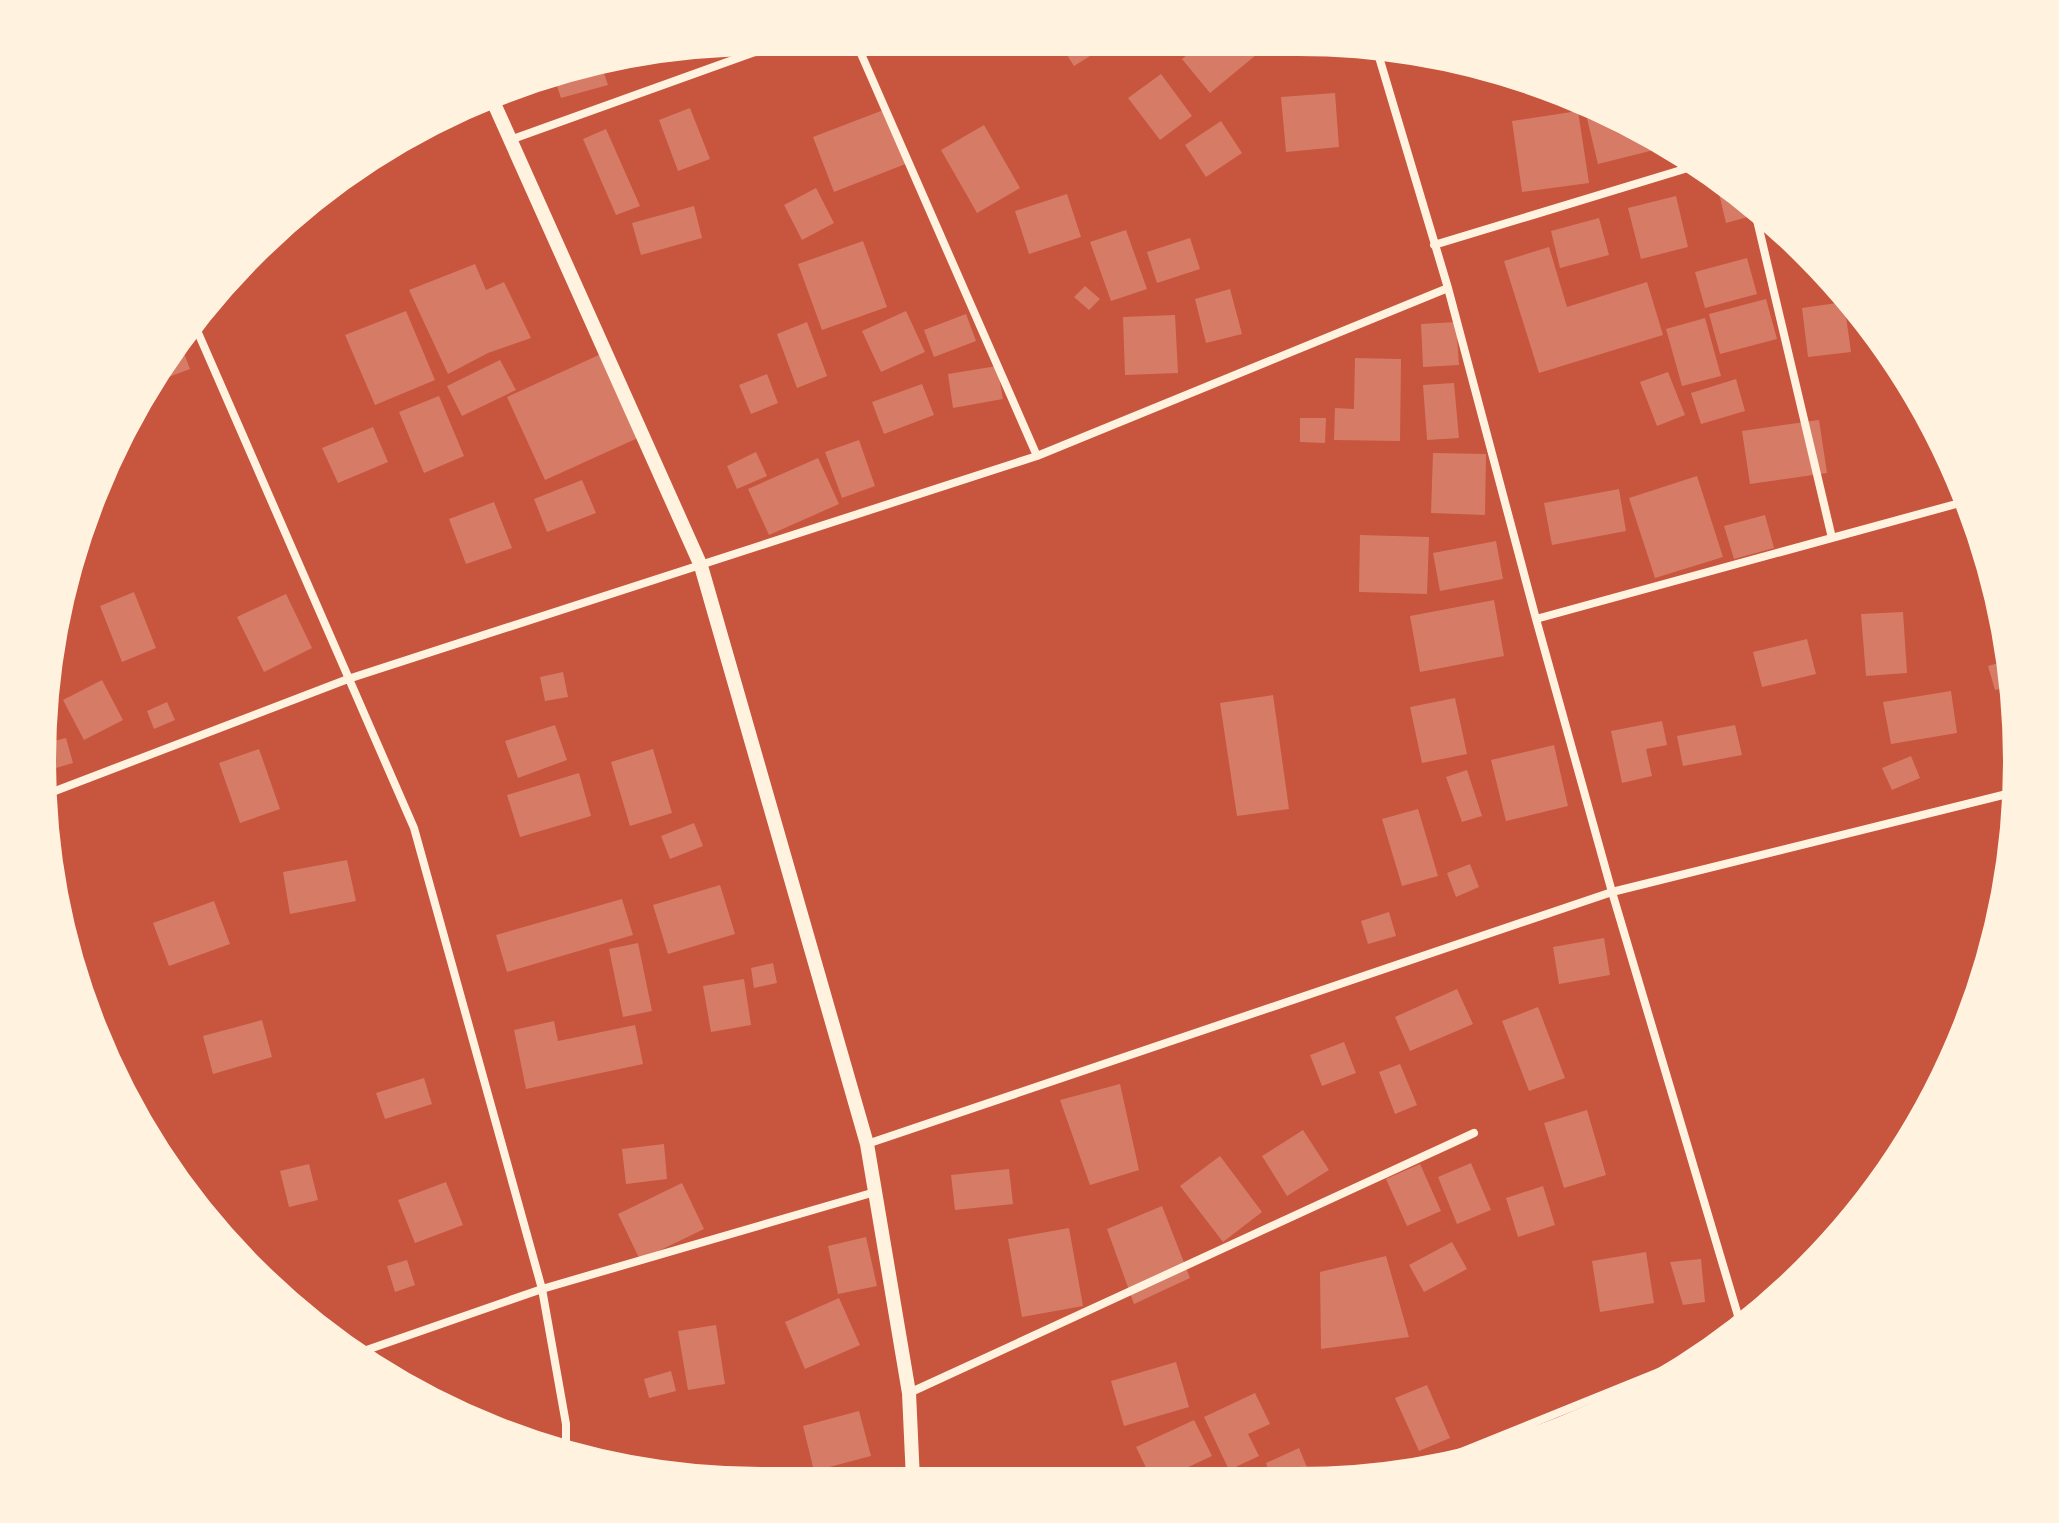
<svg xmlns="http://www.w3.org/2000/svg" width="2059" height="1523" font-family="'Titillium Web',sans-serif">
<style>
.building{fill:#d67c66}
.lines{fill:none;stroke-linecap:round;stroke-linejoin:round}
.minor{stroke:#fff3e0;stroke-width:8}
.tertiary{stroke:#fff3e0;stroke-width:14}
.rim{fill:none;stroke:#fff3e0;stroke-width:4}
</style>
<rect width="100%" height="100%" fill="#c8553d"/>
<path class="building" d="M1073,41h26l4,7 -29,18 -12,-19z
M1204,41h42l10,14 -46,38 -28,-34z
M600,61l8,24 -47,13 -8,-24 21,-9z
M1161,74l31,42 -32,24 -32,-42z
M1335,93l4,54 -53,5 -5,-55z
M690,108l20,51 -32,12 -19,-51z
M886,109l22,54 -74,29 -21,-55z
M1585,110l13,6 68,31 -68,17z
M1578,111l11,72 -67,9 -10,-71z
M1221,121l21,32 -36,24 -21,-32z
M984,125l36,63 -43,25 -36,-63z
M606,129l34,77 -24,9 -33,-76z
M1718,180l37,35 -29,8 -10,-42z
M816,188l18,35 -32,17 -18,-35z
M1067,194l14,43 -52,17 -14,-43z
M1676,196l12,51 -47,12 -13,-51z
M694,206l8,32 -61,17 -9,-32z
M1599,218l10,37 -49,13 -9,-37z
M1126,230l21,59 -36,12 -21,-59z
M1190,238l10,31 -43,14 -10,-31z
M863,241l24,66 -65,23 -24,-66z
M1549,247l18,60 80,-25 16,53 -124,38 -35,-112z
M1747,258l10,36 -52,14 -10,-36z
M475,264l11,26 18,-8 27,56 -43,15 -40,21 -39,-84z
M1085,286l15,13 -11,11 -15,-13z
M1230,289l12,45 -36,9 -11,-44z
M1766,299l11,40 -57,15 -11,-40z
M1844,302l7,50 -43,5 -6,-49z
M406,311l29,69 -60,25 -30,-70z
M906,311l19,41 -44,20 -19,-41z
M966,314l10,27 -42,16 -10,-27z
M1175,315l3,58 -53,2 -2,-58z
M1705,318l16,58 -39,10 -16,-57z
M807,322l20,54 -30,12 -20,-54z
M1456,322l3,43 -36,2 -2,-43z
M182,348l8,21 -32,12z
M601,354l39,83 -95,43 -38,-83z
M1355,358l46,1 -1,82 -66,-1 1,-32 19,1z
M500,360l16,30 -54,26 -15,-30z
M997,366l6,33 -50,9 -5,-34z
M1668,372l17,43 -28,11 -17,-44z
M767,374l11,29 -27,11 -12,-29z
M1736,379l9,32 -44,13 -10,-31z
M1454,383l5,55 -32,2 -4,-55z
M922,384l12,31 -50,19 -12,-32z
M439,396l25,60 -40,17 -25,-61z
M1300,418h26l-1,25 -25,-1z
M1819,420l8,53 -77,11 -8,-53z
M373,427l15,35 -50,21 -16,-35z
M859,440l16,46 -33,12 -17,-46z
M756,452l11,24 -30,13 -10,-23z
M1433,453l53,1 -1,61 -54,-2z
M818,458l21,46 -70,31 -21,-46z
M1697,476l26,81 -68,21 -26,-80z
M582,480l14,33 -49,19 -13,-33z
M1619,489l7,42 -74,14 -8,-42z
M494,502l18,46 -46,16 -17,-45z
M1765,515l9,33 -40,11 -10,-33z
M1360,535l69,2 -2,57 -68,-2z
M1496,541l7,38 -63,12 -7,-38z
M134,592l22,56 -34,14 -22,-56z
M286,594l26,54 -48,24 -27,-55z
M1494,600l10,56 -84,16 -10,-56z
M1903,612l4,61 -41,3 -5,-62z
M1807,639l9,35 -54,13 -9,-35z
M2009,660l4,26 -18,4 -7,-24z
M563,672l5,25 -23,4 -5,-24z
M102,680l21,40 -39,20 -21,-40z
M1951,691l6,42 -66,11 -8,-42z
M1273,695l16,114 -52,7 -17,-113z
M1455,698l12,56 -45,9 -12,-56z
M167,702l8,18 -21,9 -7,-18z
M1662,721l5,24 -21,4 6,27 -30,7 -11,-52z
M555,725l12,35 -49,18 -13,-37z
M1735,725l7,30 -59,11 -6,-30z
M66,738l7,25 -24,7 -4,-14 1,-13z
M1554,745l14,61 -62,15 -15,-61z
M259,749l21,60 -40,14 -21,-60z
M653,749l19,64 -42,13 -19,-64z
M1911,756l9,22 -28,12 -10,-22z
M1467,770l15,46 -20,6 -16,-45z
M579,773l12,43 -71,21 -13,-42z
M1418,809l20,67 -36,10 -20,-67z
M694,823l9,23 -33,13 -9,-23z
M347,860l9,41 -66,13 -7,-42z
M1470,864l9,23 -23,10 -9,-24z
M720,885l15,49 -67,20 -15,-49z
M622,899l11,36 -126,37 -11,-37z
M214,901l16,43 -61,22 -16,-43z
M1389,912l7,24 -28,8 -7,-23z
M1604,938l6,37 -51,9 -6,-37z
M638,943l14,68 -29,6 -14,-68z
M773,963l4,20 -23,5 -3,-20z
M744,979l7,46 -40,7 -8,-46z
M1457,989l16,35 -63,27 -15,-34z
M1538,1007l27,71 -36,13 -27,-70z
M262,1020l10,37 -59,17 -10,-38z
M554,1021l4,20 77,-16 8,39 -117,25 -12,-59z
M1344,1042l12,31 -34,13 -12,-31z
M1400,1064l17,41 -22,9 -16,-42z
M424,1078l8,26 -47,15 -9,-26z
M1120,1084l19,86 -49,15 -30,-85z
M1587,1110l19,65 -42,13 -20,-65z
M1303,1130l26,40 -42,26 -25,-40z
M664,1144l3,35 -41,5 -4,-35z
M1220,1156l42,56 -39,30 -43,-56z
M1471,1163l20,47 -34,14 -19,-47z
M309,1164l9,36 -29,7 -9,-36z
M1420,1164l21,47 -34,15 -21,-47z
M1009,1169l4,35 -58,6 -4,-35z
M446,1182l17,43 -48,18 -17,-43z
M682,1183l22,46 -64,31 -22,-46z
M1543,1186l12,39 -37,12 -12,-39z
M1162,1206l28,72 -56,26 -27,-75z
M1069,1228l14,78 -61,11 -14,-78z
M866,1237l11,49 -39,8 -10,-48z
M1452,1242l15,27 -43,23 -15,-27z
M1646,1252l8,51 -54,9 -8,-51z
M1386,1256l23,81 -88,12 -1,-77z
M1701,1259l4,43 -22,3 -13,-43z
M407,1260l8,25 -20,7 -8,-26z
M839,1298l21,47 -55,24 -20,-47z
M716,1325l9,59 -37,6 -10,-59z
M1176,1362l13,45 -65,19 -13,-45z
M671,1371l5,20 -27,7 -5,-19z
M1427,1385l23,53 -31,13 -24,-53z
M1255,1393l15,31 -22,10 11,22 -30,14 -25,-53z
M464,1401l3,13 -19,-8z
M859,1411l12,45 -57,15 -11,-45z
M1194,1420l18,36 -41,19 2,3h-22l-15,-31z
M1299,1448l12,29 -40,1 -5,-15z"/>
<g class="lines">
<path class="minor" d="M855,40l182,416
M1376,47l72,241 88,331 76,273 130,437
M510,140l278,-100
M1756,216l76,322
M1434,245l267,-81
M196,328l218,500 128,461 24,135v31
M1536,619l431,-118
M42,796l306,-117 689,-223 411,-168
M867,1144l745,-252 403,-100
M355,1354l187,-65 333,-97
M909,1393l565,-260
M1414,1471l282,-114"/>
<path class="tertiary" d="M492,99l209,467 166,578 42,249 4,87"/>
</g>
<path d="M0 0H2059V1523H0ZM761 54H1298A707 707 0 0 1 2005 761V762A707 707 0 0 1 1298 1469H761A707 707 0 0 1 54 762V761A707 707 0 0 1 761 54Z" fill="#fff3e0" fill-rule="evenodd"/>
<path class="rim" d="M761 54H1298A707 707 0 0 1 2005 761V762A707 707 0 0 1 1298 1469H761A707 707 0 0 1 54 762V761A707 707 0 0 1 761 54Z"/>
</svg>
